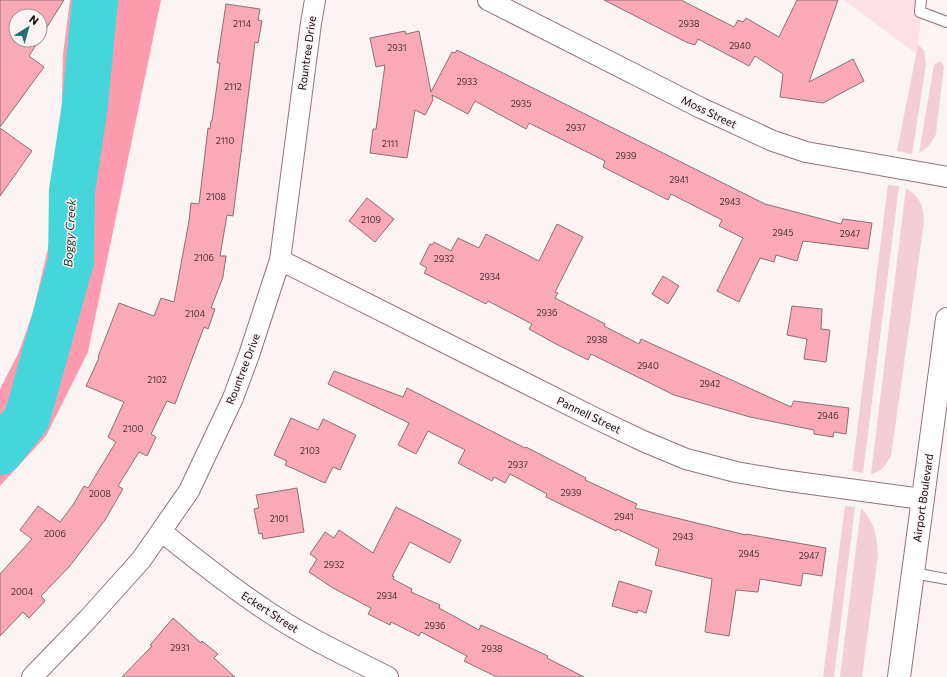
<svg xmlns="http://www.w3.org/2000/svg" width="947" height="677" font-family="Commissioner,sans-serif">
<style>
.built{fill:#fde1e6}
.green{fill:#f3ced4}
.forest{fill:#fe9baf}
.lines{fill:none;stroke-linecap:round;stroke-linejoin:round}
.river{stroke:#44d6da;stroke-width:46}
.building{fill:#f9a9b8;stroke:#8f6f75}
.service-casing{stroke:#94747a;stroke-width:12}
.minor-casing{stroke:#94747a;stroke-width:22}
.primary-casing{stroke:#94747a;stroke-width:24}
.service{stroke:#fff;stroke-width:10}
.minor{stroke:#fff;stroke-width:20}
.primary{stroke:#fff;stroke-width:22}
.labels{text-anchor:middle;stroke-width:3;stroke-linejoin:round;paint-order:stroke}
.number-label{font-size:9px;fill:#4e3137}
.street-label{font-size:11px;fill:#15090c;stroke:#fbf3f4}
.water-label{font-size:12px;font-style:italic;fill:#183031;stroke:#fbf3f4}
</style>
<rect width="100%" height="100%" fill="#fbf3f4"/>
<path class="built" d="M844,0h79l-6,54z"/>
<path class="green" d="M918,45l6,5 2,15 -14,89 -15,-3z
M940,61l4,5 -8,68c-5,9 -8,14 -17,19l15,-88z
M888,185l11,1 -36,287 -11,-2z
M906,188c15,10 17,17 18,34l-33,234c-5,9 -9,15 -20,18z
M845,506l10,1 -21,170h-11z
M861,508c14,15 16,28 17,47l-16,122h-22z"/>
<path class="forest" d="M70,0h91l-73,352 -42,84 -46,50v-97l19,-37 14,-40 16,-68 11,-73 3,-117z"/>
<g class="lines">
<path class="river" d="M0,452l27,-34 44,-157 1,-70 13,-86 10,-105"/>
</g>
<path class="building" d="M0,0h64l-24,38v-22h-24v24h23l-10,16 15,11 -44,60z
M604,0h77l53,27 4,-7 5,2 3,-4 33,19 18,-37h41l-29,82 44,-23 11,22 -41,22 -43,-6 3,-23 -28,-18 -6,10 -51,-27 -3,6 -9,-3z
M226,4l34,5 -2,11 4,1 -4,22 -3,-1 -22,174 -6,-1 -7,41h6l-3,21 -12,31 4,1 -7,20 -4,-2 -29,77 -8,-3 -16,33 5,3 -9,19 -8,-4 -21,34 5,3 -18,31 -36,47 -28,29 4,5 -16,17 -6,-6 -23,24v-62l32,-35 -12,-9 18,-24 22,16 13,-17 11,-19 4,2 28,-46 -8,-5 16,-35 -38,-16 13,-28 -1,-1 21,-54 35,13 7,-18 13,4 15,-81 2,-18 8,1 9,-76 2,1 1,-8h1l8,-58h-3z
M405,31l1,3 13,-3 12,61 21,-40 3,1 2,-3 308,154 76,20 2,-5 29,4 -4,26 -65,-8 -6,20 -21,-6 -2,7 -14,-4 -21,44 -22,-11 26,-53 -24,-12 3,-6 -51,-26 -3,6 -65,-33 2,-6 -76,-38 -3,6 -51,-28 -7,13 -36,-19 1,5 -8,15 -10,-5 -8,48 -37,-5 3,-24h3l9,-64 -9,2 -6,-29z
M0,128l32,23 -32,45z
M367,198l27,21 -19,23 -26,-21z
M557,224l26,13 -28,55 3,1 -3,5 50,26 -1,2 35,18 2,-5 150,68 3,-6 55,7 -3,26 -12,-2 -1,5 -19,-3v-4l-64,-13 -76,-22 -83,-41 -3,6 -34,-17 -25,-14 3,-5 -44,-23 -2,3 -62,-31 3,-5 -7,-4 10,-20 2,1 2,-3 17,9 7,-13 21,10 7,-14 53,27z
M663,276l16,10 -11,18 -16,-10z
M792,306l30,3 -1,20 9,1 -4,32 -22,-3 3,-20 -20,-4z
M334,371l69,26 4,-9 102,52 16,8 1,-1 60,31 -1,2 52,24 -2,4 111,27v-1l80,14 -4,28 -19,-3 -2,13 -41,-7 -2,13 -22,-2 -7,46 -24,-4 7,-53 -57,-14 4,-16 -42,-20 -1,2 -70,-34 1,-3 -37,-20 -5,9 -11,-6 -2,4 -34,-18 7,-13 -37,-19 -12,23 -18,-9 11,-22 -81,-39z
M291,418l27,12 5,-11 33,16 -16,35 -7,-3 -8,16 -40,-18 2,-4 -13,-6z
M297,488l7,44 -41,7 -1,-6 -3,1 -5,-25 5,-1 -3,-13z
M396,507l65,33 -11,23 -40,-21 -18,34h2l-1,3 19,10 -1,3 29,13 -1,3 40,22 2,-5 67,31 -1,2 37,19h-87l-33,-16 3,-5 -46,-24 -2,4 -28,-14 -1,3 -22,-11 3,-6 -38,-20 -24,-16 8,-13 -7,-5 15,-22 9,6 5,-8 34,23z
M619,581l33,10 -6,22 -8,-3 -1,3 -25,-7z
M173,618l28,25 1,-2 16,13 -4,4 21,19h-113l30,-31 -2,-1z"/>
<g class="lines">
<defs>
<path id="service" d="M921,0l-1,12 27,10
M913,573l34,6"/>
<path id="minor" d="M488,0l213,108 72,33 33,11 141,25
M280,260l315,158 48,23 43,18 50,13 46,8 140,19
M162,532c34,27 68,55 105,79 38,26 80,45 121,66
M32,677l56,-58 53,-59 48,-69 44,-93 16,-43 31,-95 31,-237 4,-23"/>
<path id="primary" d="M899,677l48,-358"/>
</defs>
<use href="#service" class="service-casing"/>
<use href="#minor" class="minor-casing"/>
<use href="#primary" class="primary-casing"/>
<use href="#service" class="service"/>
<use href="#minor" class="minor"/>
<use href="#primary" class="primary"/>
</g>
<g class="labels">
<g class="number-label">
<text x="242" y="27">2114</text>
<text x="689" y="27">2938</text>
<text x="740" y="49">2940</text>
<text x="397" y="51">2931</text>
<text x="467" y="85">2933</text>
<text x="233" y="90">2112</text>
<text x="521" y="107">2935</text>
<text x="576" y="131">2937</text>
<text x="225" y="144">2110</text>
<text x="390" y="147">2111</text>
<text x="626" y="159">2939</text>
<text x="679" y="183">2941</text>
<text x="216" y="200">2108</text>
<text x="730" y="205">2943</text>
<text x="371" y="223">2109</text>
<text x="783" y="236">2945</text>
<text x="850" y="237">2947</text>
<text x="204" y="261">2106</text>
<text x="444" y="262">2932</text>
<text x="490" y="280">2934</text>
<text x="547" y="316">2936</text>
<text x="195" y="317">2104</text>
<text x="597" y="343">2938</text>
<text x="648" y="369">2940</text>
<text x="157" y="383">2102</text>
<text x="710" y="387">2942</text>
<text x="828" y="419">2946</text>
<text x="133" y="432">2100</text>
<text x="310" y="454">2103</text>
<text x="518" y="468">2937</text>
<text x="571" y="496">2939</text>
<text x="100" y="497">2008</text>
<text x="624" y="520">2941</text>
<text x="279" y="522">2101</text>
<text x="55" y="537">2006</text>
<text x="683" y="540">2943</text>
<text x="749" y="557">2945</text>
<text x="809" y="559">2947</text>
<text x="334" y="568">2932</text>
<text x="22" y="595">2004</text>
<text x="387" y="599">2934</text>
<text x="435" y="629">2936</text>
<text x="180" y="651">2931</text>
<text x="492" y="652">2938</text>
</g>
<g class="street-label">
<text transform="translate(307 53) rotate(-82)" y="4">Rountree Drive</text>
<text transform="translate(709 112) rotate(26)" y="4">Moss Street</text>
<text transform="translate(243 369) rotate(-69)" y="4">Rountree Drive</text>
<text transform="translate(589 415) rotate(26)" y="4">Pannell Street</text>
<text transform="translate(923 498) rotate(-82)" y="4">Airport Boulevard</text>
<text transform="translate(270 612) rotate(33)" y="4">Eckert Street</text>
</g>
<g class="water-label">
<text transform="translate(70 233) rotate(-87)" y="4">Boggy Creek</text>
</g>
</g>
<g transform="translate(28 28) rotate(37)"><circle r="19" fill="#fbf3f4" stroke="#9f9597"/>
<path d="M0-3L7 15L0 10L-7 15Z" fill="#246f71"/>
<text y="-6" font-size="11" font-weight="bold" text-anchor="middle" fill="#15090c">N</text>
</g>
</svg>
